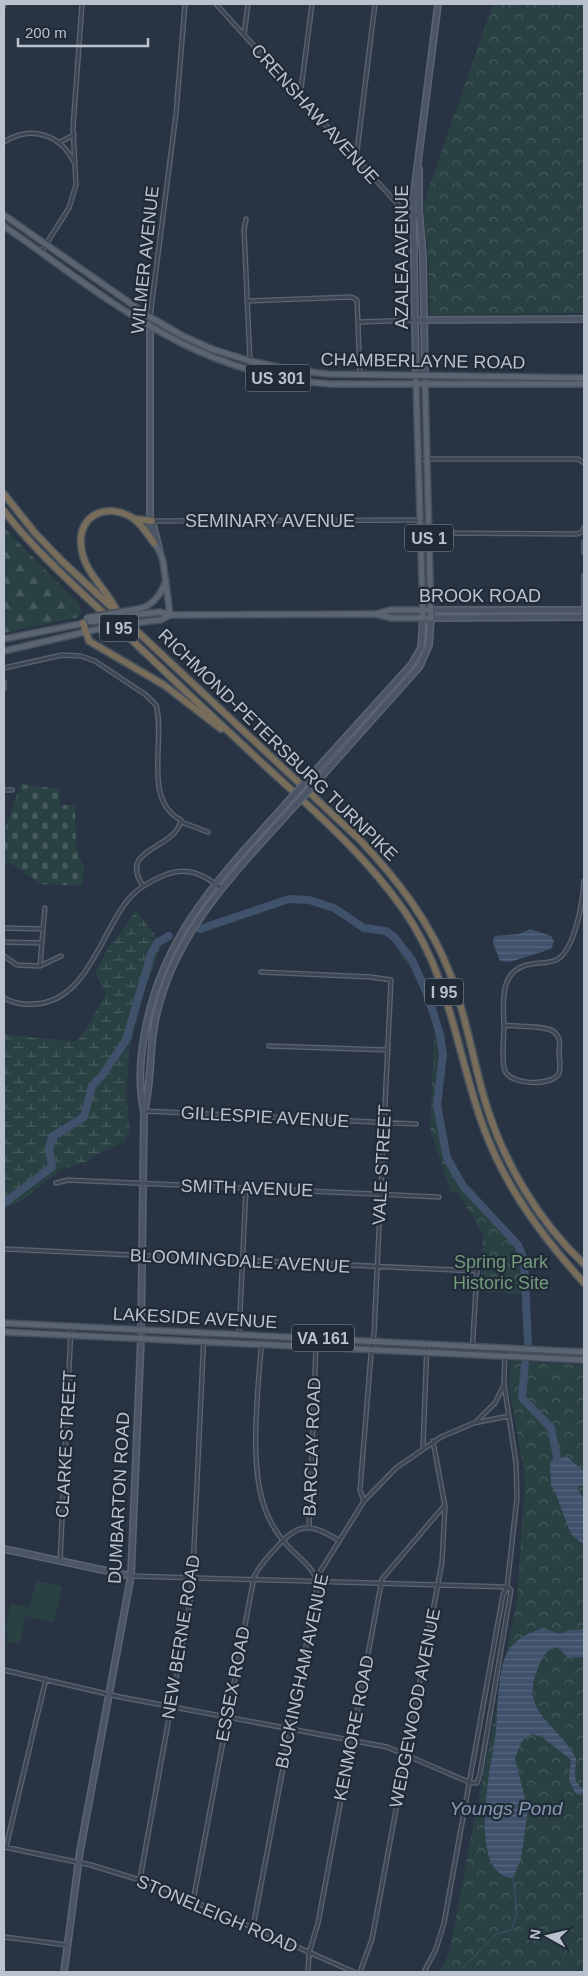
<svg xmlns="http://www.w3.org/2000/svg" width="588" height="1976" font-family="Helvetica,sans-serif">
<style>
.grass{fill:#2a4144}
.forest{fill:url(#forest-firs)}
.wetland{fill:url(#wetland-marsh)}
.cemetery{fill:url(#cemetery-stones)}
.park{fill:url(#park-crowns)}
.water{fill:url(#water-rules)}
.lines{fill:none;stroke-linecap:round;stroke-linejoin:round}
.stream{stroke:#3f516b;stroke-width:1}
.river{stroke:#3f516b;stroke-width:8}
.street-casing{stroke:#5b6470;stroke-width:5.5}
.secondary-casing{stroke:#5b6470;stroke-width:8}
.primary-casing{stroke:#464f5c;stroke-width:8}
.highway-casing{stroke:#47515d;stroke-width:9}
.street{stroke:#3d4652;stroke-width:3}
.secondary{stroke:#4b5565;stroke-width:5}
.primary{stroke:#5b6572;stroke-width:5}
.highway{stroke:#786c5a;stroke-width:6}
.secondary-bridge-casing{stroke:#5b6470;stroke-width:8;stroke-linecap:butt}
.primary-bridge-casing{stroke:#464f5c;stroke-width:8;stroke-linecap:butt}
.secondary-bridge{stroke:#4b5565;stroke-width:5}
.primary-bridge{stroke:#5b6572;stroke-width:5}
.labels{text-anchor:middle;stroke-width:4.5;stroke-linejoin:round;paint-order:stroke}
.shield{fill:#212b38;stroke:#8c94a0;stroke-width:1}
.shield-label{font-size:16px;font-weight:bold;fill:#bac1cc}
.street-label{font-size:18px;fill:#bac1cc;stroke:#212b38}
.park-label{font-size:18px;fill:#729c7c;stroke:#212b38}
.water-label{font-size:19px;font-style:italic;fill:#8397b2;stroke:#212b38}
</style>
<defs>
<pattern id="forest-firs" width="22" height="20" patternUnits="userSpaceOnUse" patternTransform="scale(1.25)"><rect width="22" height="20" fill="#2a4144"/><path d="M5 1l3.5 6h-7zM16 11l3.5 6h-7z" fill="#475b5e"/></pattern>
<pattern id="wetland-marsh" width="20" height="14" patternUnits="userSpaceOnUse" patternTransform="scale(1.25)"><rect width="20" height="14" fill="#2a4144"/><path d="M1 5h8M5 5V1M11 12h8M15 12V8" fill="none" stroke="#475b5e"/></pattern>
<pattern id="cemetery-stones" width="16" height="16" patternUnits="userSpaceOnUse" patternTransform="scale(1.25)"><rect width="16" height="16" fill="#2a4144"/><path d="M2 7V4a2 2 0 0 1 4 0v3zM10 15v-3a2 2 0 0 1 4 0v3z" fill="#475b5e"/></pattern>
<pattern id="park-crowns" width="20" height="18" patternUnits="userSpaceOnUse" patternTransform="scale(1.25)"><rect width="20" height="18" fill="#2a4144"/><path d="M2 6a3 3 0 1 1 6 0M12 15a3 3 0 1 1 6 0" fill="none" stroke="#475b5e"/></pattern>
<pattern id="water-rules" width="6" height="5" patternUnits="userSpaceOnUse" patternTransform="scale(1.25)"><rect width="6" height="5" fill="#3f516b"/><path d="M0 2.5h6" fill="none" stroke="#59687f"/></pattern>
</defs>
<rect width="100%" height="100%" fill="#283443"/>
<path class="grass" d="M36,1581l26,5 -8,37 -29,-7 -4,27 -15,-1 2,-8 -4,-1v-7l3,-1 3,-21 19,3z"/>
<path class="forest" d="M4,528l75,76 2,8 -2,5 -75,16z"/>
<path class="wetland" d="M136,911l26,32 -19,52 -14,56 -3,42 4,38 -5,11 -29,13 -10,7 -24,7 -40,31 -18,9v-175l71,8 6,-5 25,-43 -11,-22 13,-23z"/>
<path class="cemetery" d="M21,784l38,5 1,16h15l1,40 8,25 -2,16 -41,-2 -29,-20 -8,-2v-30z"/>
<path class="park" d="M493,4h91v309l-154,2 -2,-62 -5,-48z
M399,945l9,10 17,27 15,44 4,19 -9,73 13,36 1,13 40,50 30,28 4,50 -43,-4 3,-57 -25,-41 -7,-1 -21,-63 5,-108 -17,-45 -19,-22z
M510,1361l74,4v607h-145l10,-19 68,-353 8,-122 -16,-91z"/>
<path class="water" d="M530,929l21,7 3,6 -3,7 -41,13 -10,-1 -7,-18 1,-7 25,-2z
M566,1456l18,15v13l-7,4 7,11v46l-13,-11 -18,-47 -2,-1 -1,-25z
M544,1628l16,6 9,-4 15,-1v28l-16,1 -10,-11c-13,3 -15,9 -20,21 -14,33 1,45 22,68 6,7 11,14 16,22 0,12 -5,24 8,31v6l-8,-1 -7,-14 2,-20 -29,-23 -10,-3 -10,7 -7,17 13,52 -7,49 -8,19c-48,-3 -21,-117 -17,-146 2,-20 1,-62 11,-79 7,-14 23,-21 37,-25z"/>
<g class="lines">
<path class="stream" d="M459,1972l37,-38 16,-4 5,-18 -4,-34"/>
<path class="river" d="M200,929l89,-30 20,1 25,8 30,20 22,3 8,6 18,23 14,31 14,43 3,21 -6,50 10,53 16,28 55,59 6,15 4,82
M4,1203l48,-36 -3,-18 3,-12 32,-20 8,-31 9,-9 25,-37 25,-86 6,-11 12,-7
M525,1364l-3,34 29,30 6,30"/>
<defs>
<path id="street" d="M216,4l187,206 16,6
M4,6v-2
M244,35l4,-31
M300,97l12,-93
M4,142c27,-17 56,-8 70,20
M60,142l14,-7
M356,159l19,-155
M246,219l-2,11 6,131
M41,252l28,-44 7,-23 -3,-57 9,-124
M247,301l104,-4 6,3 3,75
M150,317l26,-203 9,-110
M359,322l56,-2
M419,459h159l6,4
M152,521l276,-1
M421,533l156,1 5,-2 2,-4
M584,542v10
M584,617v-42
M4,668l58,-13 19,1 14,5 51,34 10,10c10,36 -14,95 25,115 -5,30 -64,27 -38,66
M4,688v-6
M4,790h8
M181,822l27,10
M4,928l39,1 -3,37 -23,-1 -13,-9
M43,929l2,-21
M4,942l38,1
M40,966l21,-10
M261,972l110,5 20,3 -17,354 -3,20 -11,136 4,11
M4,998c9,5 19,7 29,6 53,-1 67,-69 94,-103 10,-13 23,-20 38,-26 22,-9 38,-1 56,13
M504,1025c12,2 40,0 49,6 8,6 7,13 6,21 0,7 3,17 -1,23 -9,11 -47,10 -53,-4 -4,-9 -1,-35 -1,-46z
M504,1025c-1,-24 -5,-57 28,-61 8,-2 18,0 26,-5 17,-11 25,-58 26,-78
M269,1046l119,4
M144,1111l272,13
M56,1183l12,-3 371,17
M4,1249l473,22 -5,83
M239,1334l7,-146
M262,1335c-3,51 -16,138 7,183 4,9 10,18 17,26 9,11 28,23 31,38
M477,1421l18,-18 9,-18
M423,1447l4,-104
M309,1527l7,-181 3,-8
M60,1562l11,-235
M131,1576l376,11
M4,1670l116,27 267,50 84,36
M471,1783h6l3,-9 31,-184 -4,-3
M4,1847l87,18 65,20 198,87
M6,1847l40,-168
M140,1879l52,-289 12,-257
M193,1901l61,-324c5,-11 13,-19 21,-28 22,-26 35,-27 63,-9
M253,1927l67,-355 44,-71 32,-33 45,-31 33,-14 35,-7
M4,1937l63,8
M308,1972l1,-19 9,-30 64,-344 62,-73
M360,1972l12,-33 70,-377 3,-56 -12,-65
M424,1972l12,-23 8,-26 59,-328 4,-8 10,-89 -1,-35 -12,-79 1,-37"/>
<path id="secondary" d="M419,169v40l4,48 2,119
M150,317v209l3,14
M415,320l169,-1
M416,376l-3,-175 25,-197
M152,521l8,31
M431,610h153
M315,771l96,-106 10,-17 2,-30
M321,777l99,-111 9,-21 2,-27 153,-1
M145,1108c7,-30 4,-61 11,-91 18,-85 78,-143 134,-206
M4,1549l127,27
M64,1972l16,-121 51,-275 10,-238 3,-227c-6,-26 -4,-53 1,-79 17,-97 76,-156 139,-226"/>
<path id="primary" d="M4,215l146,102 33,19 29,13 38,12 42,9 36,4 256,4
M4,226c106,74 191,150 327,158h253
M416,381l7,237
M154,543l6,9 3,9 7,54
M138,609c15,-3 23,-14 28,-29
M142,614l18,-2 10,3 205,-1 16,4h40l-6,-236
M376,614l14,-4h41
M150,621l11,-1 9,-5
M4,639l81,-16
M4,651l94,-22
M4,1323l580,29
M4,1332l580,28"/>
<path id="highway" d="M4,494l31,39 27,28 297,278c39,41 72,84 92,137 16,42 22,86 35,128 18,59 53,118 98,160
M4,511c32,41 72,76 111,113 52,50 105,100 158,149 46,42 94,85 130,136 48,68 53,143 80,217 22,61 58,109 101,157
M135,519l17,2
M116,609c-11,-22 -33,-37 -35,-64 -3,-32 29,-43 53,-26 8,6 14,16 20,24
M83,623l6,18 75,44 57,44"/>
</defs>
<use href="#street" class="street-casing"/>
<use href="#secondary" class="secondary-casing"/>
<use href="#primary" class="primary-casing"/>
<use href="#highway" class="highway-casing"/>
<use href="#street" class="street"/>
<use href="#secondary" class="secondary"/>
<use href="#primary" class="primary"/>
<use href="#highway" class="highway"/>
<defs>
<path id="secondary-bridge" d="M284,806l31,-35
M290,811l31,-34"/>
<path id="primary-bridge" d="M86,618l52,-9
M90,622l52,-8
M98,629l52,-8"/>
</defs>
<use href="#secondary-bridge" class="secondary-bridge-casing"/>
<use href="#primary-bridge" class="primary-bridge-casing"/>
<use href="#secondary-bridge" class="secondary-bridge"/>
<use href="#primary-bridge" class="primary-bridge"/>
</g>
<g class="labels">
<g class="shield">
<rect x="245.5" y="364.5" width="65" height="27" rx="4"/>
<rect x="405" y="524.5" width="48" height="27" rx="4"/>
<rect x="100" y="614.5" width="38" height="27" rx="4"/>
<rect x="425" y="978.5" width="38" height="27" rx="4"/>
<rect x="292" y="1324.5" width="62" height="27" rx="4"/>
</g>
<g class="shield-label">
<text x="278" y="384">US 301</text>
<text x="429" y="544">US 1</text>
<text x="119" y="634">I 95</text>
<text x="444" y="998">I 95</text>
<text x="323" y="1344">VA 161</text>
</g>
<g class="street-label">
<text transform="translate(315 114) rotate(48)" y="6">CRENSHAW AVENUE</text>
<text transform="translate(402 257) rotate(-90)" y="6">AZALEA AVENUE</text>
<text transform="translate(145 260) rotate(-84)" y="6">WILMER AVENUE</text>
<text transform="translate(423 361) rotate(1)" y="6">CHAMBERLAYNE ROAD</text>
<text x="270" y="527">SEMINARY AVENUE</text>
<text x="480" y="602">BROOK ROAD</text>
<text transform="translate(278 745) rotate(44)" y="6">RICHMOND-PETERSBURG TURNPIKE</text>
<text transform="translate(265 1117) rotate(3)" y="6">GILLESPIE AVENUE</text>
<text transform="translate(382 1165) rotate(-87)" y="6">VALE STREET</text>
<text transform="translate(247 1188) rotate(2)" y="6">SMITH AVENUE</text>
<text transform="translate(240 1261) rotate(3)" y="6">BLOOMINGDALE AVENUE</text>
<text transform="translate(195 1318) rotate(3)" y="6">LAKESIDE AVENUE</text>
<text transform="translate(66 1444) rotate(-87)" y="6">CLARKE STREET</text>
<text transform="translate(312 1447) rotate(-88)" y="6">BARCLAY ROAD</text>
<text transform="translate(119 1498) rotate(-87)" y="6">DUMBARTON ROAD</text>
<text transform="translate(181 1637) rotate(-81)" y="6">NEW BERNE ROAD</text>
<text transform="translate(302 1671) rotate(-78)" y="6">BUCKINGHAM AVENUE</text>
<text transform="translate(233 1684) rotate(-79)" y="6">ESSEX ROAD</text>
<text transform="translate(415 1708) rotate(-79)" y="6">WEDGEWOOD AVENUE</text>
<text transform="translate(354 1728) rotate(-79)" y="6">KENMORE ROAD</text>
<text transform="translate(217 1914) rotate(23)" y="6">STONELEIGH ROAD</text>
</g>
<g class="park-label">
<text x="501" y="1268">Spring Park<tspan x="501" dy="21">Historic Site</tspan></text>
</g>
<g class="water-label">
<text x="506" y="1815">Youngs Pond</text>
</g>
</g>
<rect width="588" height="1976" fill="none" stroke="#bac1cc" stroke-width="10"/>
<g transform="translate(548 1936) rotate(278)" stroke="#212b38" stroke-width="4" paint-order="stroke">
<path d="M0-4L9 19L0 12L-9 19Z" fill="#bac1cc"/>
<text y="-8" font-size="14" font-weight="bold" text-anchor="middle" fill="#bac1cc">N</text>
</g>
<path d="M18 38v8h130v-8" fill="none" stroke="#bac1cc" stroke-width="2.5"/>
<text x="25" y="38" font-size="15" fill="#bac1cc" stroke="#212b38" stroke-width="4" paint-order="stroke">200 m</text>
</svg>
